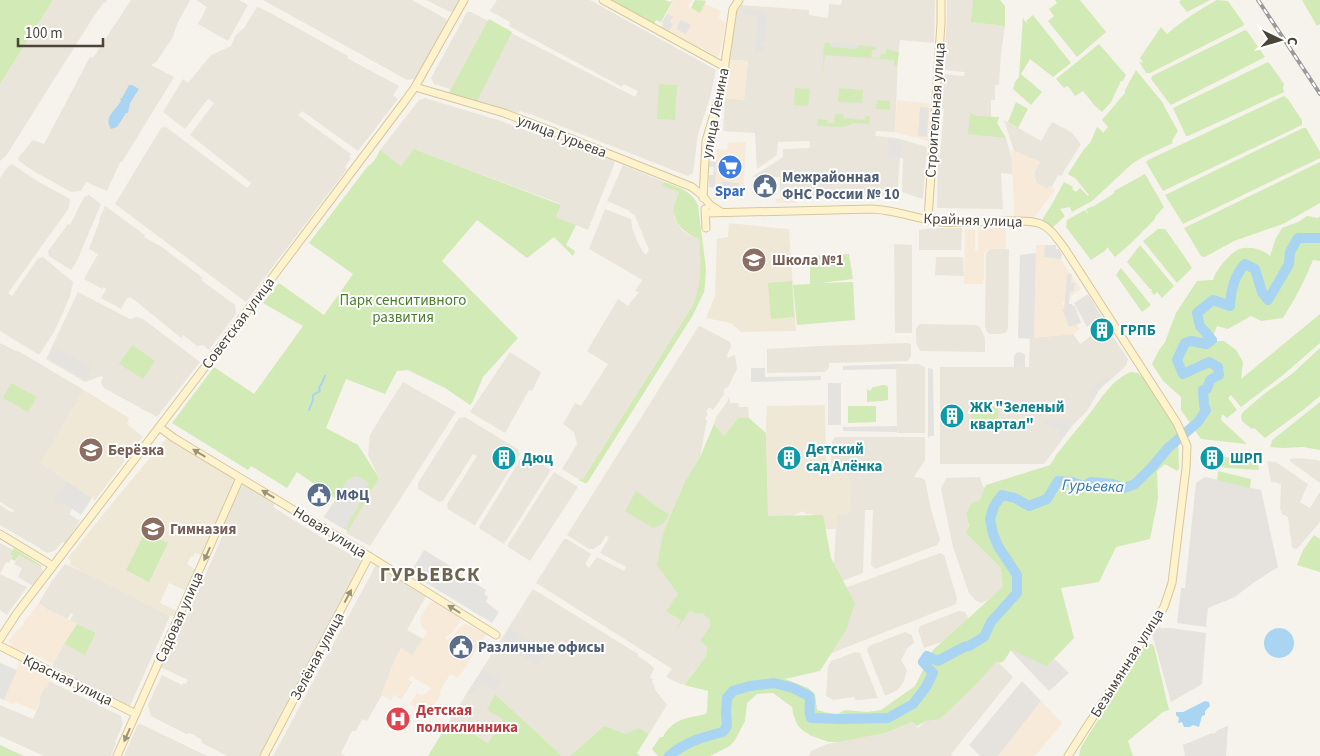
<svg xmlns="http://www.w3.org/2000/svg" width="1320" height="756" font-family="'Source Sans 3',sans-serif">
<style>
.residential{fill:#eae5da}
.commercial{fill:#f7ead8}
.industrial{fill:#e6e2dd}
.education{fill:#efe8d6}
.green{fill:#d2eab5}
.parking{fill:#e5e3e0}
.water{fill:#a9d4f2}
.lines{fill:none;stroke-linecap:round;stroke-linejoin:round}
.stream{stroke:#a9d4f2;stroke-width:2}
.river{stroke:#a9d4f2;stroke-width:10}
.secondary-casing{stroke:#d6c79b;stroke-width:9}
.secondary{stroke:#fff3cd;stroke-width:7}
.rail-casing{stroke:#9a9a9a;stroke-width:4}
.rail{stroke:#fff;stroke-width:2;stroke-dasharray:5.5;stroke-linecap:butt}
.oneway{fill:#9c937c}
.labels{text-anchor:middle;stroke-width:4;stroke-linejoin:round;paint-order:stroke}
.street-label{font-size:15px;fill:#4b4439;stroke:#fff}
.service-label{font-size:15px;font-weight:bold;fill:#4e5e75;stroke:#fff;text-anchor:start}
.shop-label{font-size:15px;font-weight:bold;fill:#366cbe;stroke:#fff}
.education-label{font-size:15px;font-weight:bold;fill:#785e54;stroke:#fff;text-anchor:start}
.park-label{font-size:15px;fill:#4a7f2a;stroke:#fff}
.culture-label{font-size:15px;font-weight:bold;fill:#0d838f;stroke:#fff;text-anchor:start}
.health-label{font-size:15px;font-weight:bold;fill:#be3a42;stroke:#fff;text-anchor:start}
.water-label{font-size:16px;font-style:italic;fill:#2e7ab2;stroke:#fff}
.district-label{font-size:20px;font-weight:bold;letter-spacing:1px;fill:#6e6250;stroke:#fff}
</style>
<rect width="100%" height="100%" fill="#f6f3ec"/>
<path class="residential" d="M53,0h54l-1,3 -2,-1 -10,14 -88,140 -6,5v-77z
M131,0h59l-12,22 -6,17 -16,23 -5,3 23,12 -52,85h-2l-13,29 -21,-9 -5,9 -10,1 -36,-20 -16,-11 -1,-3 15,-18 11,4 46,-87 3,1z
M196,0h43l9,5 -20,36 -30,-17 9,-17z
M263,0h149l34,19 1,4 -29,54 -4,2 -7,1z
M426,0h35l-6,10 -5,2z
M497,0h93l126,70 -6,28 -12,36 -5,39 -5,3 -155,-61 -13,-4 -1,2 -8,-2 -62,-18 1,-4 -16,-5 -3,-6 36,-66h4l164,85 3,-6 -14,-7 -2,3 -113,-61 1,-4 -20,-11z
M842,0h93l-1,43 -34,-3 -2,18 -3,74 -19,-1 -1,5 22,2 30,9 -4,52 -21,-7 1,-34h-3l-3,39 -47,-1 -51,1 -2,-4h-17v-16h-28l31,-20v-8l27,-1v-7l-32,1 -1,13 -20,14 -2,-36 -32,-2 2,-33 19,2 4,-39 -19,-1 6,-45 6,-10 68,5v5l19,3 1,-14 12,1z
M947,0h26l-1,22 33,4 -4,28 -2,31h-4v15h-4v17h8l-2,6 9,15 6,21 1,15 -12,-1 2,36 -66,-1 1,-53h2l4,-46 -3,-1 2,-34 21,2 1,-4 -22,-2 4,-50z
M257,7l6,2 85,47 -1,2 52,28 -6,9 5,4 -40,52 -56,-40 -4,4 53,39 -2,3 2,1 -6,9 2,2 -101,133 -131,-98 46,-76 5,-1 81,61 4,-5 -61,-48 24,-32 -6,-4 -23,30 -22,-17 20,-33 5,4 23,-28 20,-9 4,-10 9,-8z
M425,98l76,23 48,18 4,-2 58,22 4,3 -27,68 -32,-13 5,-13 -147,-55 -13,17 -21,-16 39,-50z
M1004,120l37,21 11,-19 19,10 10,12 -20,32 -3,-1 -6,12 -3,-1 -2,3 -11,-7 -2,-9 6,-11 -26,-11z
M12,164l25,17 33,18 -1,9 -61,85 4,3 24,-35 3,-3 4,-1 30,25 -3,14 -6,14 -10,22 -15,23 -39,-24v-153l7,-10z
M623,165l41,17 -1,4 16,6 -4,8 -1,17 4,8 4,5 7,5 10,3 2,28v8l-3,16 -5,15 -110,174 -3,1 -18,-11 15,-25 -3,-12 -11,-8 12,-21 6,3 27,-42 -21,-13 31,-52 10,7 11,-14 -4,-1 7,-11 -8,-5 -45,-26 16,-40 26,10 1,8 5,14 6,11 3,3 3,-5 -14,-34 -7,-6 -21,-9z
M89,195l12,9 -24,57 -6,9 -22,-14 -1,-5 20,-27 2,1 14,-28z
M105,206l40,29 -1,2 14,8h1l44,33 -2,2 34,25 1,9 -27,36 -6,-5 -6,1 -14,-11 -2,3 -44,-36 -7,-5 -3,1 -6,11 -20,-11 5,-9 -3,-2 -1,2 -18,-10 14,-25 -9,-5 11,-29h-1z
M932,228h30l-1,22h-42v-20z
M894,244l18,1v88h-17z
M990,249h19l-1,80 -3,4 -4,1h-11l-3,-2 -2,-5 1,-74z
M936,257h27l1,19 -29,-1z
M78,292l52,27 7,-2 6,2 57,43 -43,55 -53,-29 -3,-6 2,-4 -2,-2 -16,6 -39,-23z
M920,324l56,1 4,2 5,11v14l-65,-1 -4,-9v-13z
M700,326l30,16 1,5 -4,8 1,3 7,-3 2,14 -7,14 -3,5h-2l-2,4 2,1 -12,17 -4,-3 -3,5 2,2 -3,5 2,1 -7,37 -15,24 -22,52 39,80 8,7v6l-10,15 7,6 -1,9 -22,28h-4l-14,-7 6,-8 -136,-86 28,-44h3l24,15 -6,10 4,4 8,-11 27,14 2,-4 -26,-14 9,-15 -3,-3 -5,9 -6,4 -2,1h-4l-22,-14 131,-208z
M1110,332l18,27 -2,7 -26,23 -13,22 -14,14 -29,39h-104v-97h89l1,-29 43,-4 7,10 15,-11 4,7z
M0,343l16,8 4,1 64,38 -43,73 26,18 12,18 -10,15 11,7 -15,23 -3,-2 -7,9 -8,2 -17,-11h-1l-29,-17v-20l11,7 4,-1 -15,-9z
M908,343l3,2v11l-3,5 -79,2v5l-4,4 -58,1v-24l53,-3z
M510,352l31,20 -9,19 -3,-1 -24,43 -35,-21z
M896,364h22l7,3v66h-28z
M403,382l53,30 -86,134 -24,-13 33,-55 -11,-23 2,-20 8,-13 2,-4z
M729,397l1,6h8l1,4h9l1,11h-11l-14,18 -10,-12 2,-7 11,-15z
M465,417l54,33 -1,2 2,2 -45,71h-1l-26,-16 -1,-5 30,-48 -4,-2 -30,47 -4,1 -21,-13v-6l41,-65z
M835,437h90v23l-11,17 7,1 4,2 6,29 9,31 -3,5 -62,24 -4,-4 2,-55h-8l-2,63 -26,10 -4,-4 3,-50 1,-1v-14l13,-1 -1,-35 -18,-15 1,-21z
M524,453l27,17 -47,74 -24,-15 -1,-2z
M1299,458l18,2 3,1v22l-30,-22v-2z
M1267,461l9,1 32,22 -8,18 10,6 9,-15h1v29l-23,27 -5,-1 -4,-31 -6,-3 -2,-6 1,-23 -3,-2 -7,-1z
M554,472l24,15 -48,74 -23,-15z
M980,477l3,10 8,-2 3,8 -28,21 3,14 39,45 3,16 -30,14 -6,-3 -6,-7 -16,-46 -12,-58 5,-11z
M245,485l30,18 -2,4 64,40 27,15 -34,59 -70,135h-33l-25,-13 -1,-4 -11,-6 -4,1 -35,-18 -3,-11 14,-30 20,10 1,-2 3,1 2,-4 -28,-13 9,-23 5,1 52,-117 -2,-2 -1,-2 17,-38z
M0,543l13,7 -3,4 3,2 -4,7 -3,-1 -6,12 27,13 -20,28 -7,-5z
M940,553l4,2 13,43 -1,6 -124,49 -3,-3 5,-58z
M19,555l22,12 2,4 -10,15 -15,-9 4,-9 -8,-4z
M65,564l28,12 77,40 -40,90 -56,-28v-2l-22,-10 12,-22 21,10 11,-21 -26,-12 3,-7 -2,-1 -4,6 -19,-9 -9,-7 12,-21z
M376,565l50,31 -19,34 16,9 -10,16 7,5 -12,20 4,2 -11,17 -7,-5 -3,6 -9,-5 -15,26 -5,-2 -6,12h-4l-11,22 4,3h-72z
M533,589l105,65v2l8,5 8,7 -4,10 3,1 -1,2 4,10 11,14 -18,29 -10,-6 -13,7 -22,-9 -34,30h-8l-67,-62 8,25 -15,24 -36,-22 -4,2z
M959,611l6,1 9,16 -12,7 -38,13 -6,-18 2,-4z
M905,632l7,3 2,8 -6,4 -7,13 6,10 -3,11 -6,9 -13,6 -18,-46 2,-4z
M855,652l5,1 18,45 -19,2h-3l-2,-3 -21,3 -7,-4 2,-29 3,-6z
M995,659l18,18 -62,77 2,2h-144l2,-5 16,-7 58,-11 27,-11 6,6z
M49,681l72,35 2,8 -7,16h-1l1,4 -5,12h-67l-44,-20v-31l33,14 7,-16 -1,-4 4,-10 4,-2z
M138,724l5,1 64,31h-83z"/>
<path class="commercial" d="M674,0h18l-4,7 3,1 4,-8h10l1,1 -1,3 16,7 -3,7 8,4 -7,34 -3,1 -15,-10 -2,1 -39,-22z
M729,60l19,1 -4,39 -19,-2z
M897,100l33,4 -2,37 -33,-9z
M746,142l-3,56 -30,1 4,-50 10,1 1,-7z
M1011,150l29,12 -6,11 2,9 11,7 2,-4 6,5 -22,29h-19v-15z
M780,193h17v10h-21v-4l4,-1z
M978,228h28v21h-16l-6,4v23l-1,8h-19l1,-55 10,1v20l3,1z
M1036,245h15l30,44 -19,14 18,26 -6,5 -40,4z
M430,602h5l23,14 2,3 -1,4 -6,9 -8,5 2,3 7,-5 8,-10 4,-1 20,10 -25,40h-1l-2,4 -8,-4 -11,19 2,1 -13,22 -18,-12 7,-11 3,2 6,-1 5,-6 -20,-12 -3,4 3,2 -10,17 -7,-5 -3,6 -10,-6 14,-35 6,-11 12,7 14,-23 -5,-4 -2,-8v-3z
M39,603l9,7 29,14 -14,21 -10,19 -32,-15 -3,3 -9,-4 2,-4 -3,-2 12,-15 3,-1 1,-4z
M20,661l32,14 -5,12 -4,3 -4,9 1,3 -4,9 -21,-9 -1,2 -10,-4z
M1041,701l21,22 -27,33h-37z"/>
<path class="industrial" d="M1088,294l14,23 -15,10 -13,-24z
M1019,352l4,1 2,2v12h-11v-11l2,-3z
M1205,477l56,13 17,77 -25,16 -18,14 -27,11 -2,19 -29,-4 4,-35h4l11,-105z
M1161,627v2l2,-1h7l36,5 -4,51 -31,18 -19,-68 4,-6z
M1008,648h33l18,15 10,10 -20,18z
M1022,681l19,20 -43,55h-18l-11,-11z
M1228,726l-2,30h-41l-2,-11 29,-12 2,1 4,-4z"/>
<path class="education" d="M729,223l47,5 13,1 7,102 -55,1 -10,-9 -25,-5 9,-22 2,-57 11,-2z
M84,390l45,28 -2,6 16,13 -48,63 -54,-37z
M825,405l1,54 23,19 1,35 -13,1v15h-22l-3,-15h-6l-3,-3 -11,5h-24l-2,-90 1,-20z
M167,438l67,40 1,3 -31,73 -3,1 -6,-2 -2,4 -2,-1 -4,8 9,6 -10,21 -17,-8 -9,20 17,8 -2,5h-5l-100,-51 1,-4 -3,-3 55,-68z"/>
<path class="green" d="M0,0h53l-53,84z
M611,0h54l5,2 3,-2 -12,22 -5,-2 -2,4z
M695,0l11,1 -6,12 -9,-5z
M973,0h27l5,6v20l-34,-4z
M1055,0h25l26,32 -29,25 -29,-36 6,-5 -5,-7 8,-6z
M1181,0h29l-23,12 -8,-10z
M1217,0l11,1 12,17 4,6 -1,2 -93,47h-4l-6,-10v-2l2,2 1,-1 -3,-4 21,-31 6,7c16,-14 32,-24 50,-34z
M1302,0h18v24l-3,2z
M1033,15l38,48 -18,14 -23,-18 -9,15 21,18 -11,13 -18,-16 2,-7 4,-5 4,-61 1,4 5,5 -3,-4z
M489,19l23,13 -35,69 -28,-8z
M1245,30l2,1 18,26 -94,48 -1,-1 -19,-25 1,-3z
M827,42l3,1 1,4 25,2 3,-4 16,2 1,2 -4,1 -1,8h9l1,-4h5v-5l13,3 -2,14 -3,-1v-5l-69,-5 -3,20 2,-31z
M1099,44l27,31 -3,6h-2l-10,21 -9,10 -7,-6 -12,-15 -8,5 -7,-10 -4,2 -8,-9z
M1268,62l2,2 14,20 -1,4 1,4 -96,44h-2l-13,-28z
M1136,70l27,33 1,3 14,25 -6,10 1,2 -30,14 -10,6 -41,38 -20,11 -2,-5 -10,2 5,7 -13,12 -9,-7v-3l9,-14 12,-22 9,5 -1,2 4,3 4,-4 8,8 1,-1 -13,-16 -8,-5 16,-25 6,-6 7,-16 4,3 2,3 5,-6 -6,-7 23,-27v-3z
M659,84l18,1 -2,35 -18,-1z
M795,88l15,1 -2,17 -14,-1z
M839,88l24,2 -1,13 -24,-1z
M1284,96l4,3 14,21v5l-139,66 -16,-27 -1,-2 2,-2z
M877,100l13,1v9l-14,-1z
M1016,102l12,7 -10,19 -10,-6z
M970,112l6,4 23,1 -2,6 9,15 -38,-4z
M835,114h8l1,4 21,2 1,-4h4l-1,8 -16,-1 -9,4 -27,-1 1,-7 9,1 1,3h6z
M1303,128h3l14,24v6l-137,66 -18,-29z
M414,149l147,56 -5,12 20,8 -10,20 9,6 -2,5 -19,-19 -27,21 -50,-38 -35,41 76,77 -35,39 -10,24 -3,4 -25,-17 -37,-18 -11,1 -12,23 -39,-15 -20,49 32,17 21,33 -31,53 -24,-14 12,-18 -39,-27 -10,16 -36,-22 -3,4 -76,-47 42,-56 40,27 49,-68 -40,-23 16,-20 45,32 29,-41 -44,-31 59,-77c6,-3 9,-10 12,-16l21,16z
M1320,162v41l-37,21 -49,17 -29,16 -4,-1 -17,-28z
M1145,174l19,33 -9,10v2c-13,13 -26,27 -40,38l-8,-10 -1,3 -15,10 -25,-33 1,-7 18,-10 4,5 -3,-6 8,-3 19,-12 1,-1v-2z
M664,182c14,5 28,9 34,23l8,64 -1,15 -1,8 -11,23 -106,168h-2l-7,-3 5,-1 110,-174c9,-26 8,-39 6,-66 -22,-9 -32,-24 -20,-47l-17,-6z
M1307,216l11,2 2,-2v45l-7,-1c-8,20 -18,39 -30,58l-22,3 -10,-5 -23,13 -11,-3 -6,15h13l12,9 7,12 -2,17 79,-65v29l-37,32 -42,32 -10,-12 -3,3 9,12 -10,8 -5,-4 -1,6 26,24 -46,-5 -20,-29v-13l-18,-16 -11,-17 7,-14 6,-8 11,-29 21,-32 16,-1c2,-9 17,-27 26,-31 10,-3 23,0 31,7l6,-18 6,-10 16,-6z
M1158,229h7l10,14 -1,1h2l16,24 -15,15 -34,-42z
M1140,245l34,41 -12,12 -5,-6 -3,3 -3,-4 1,-2h-2l-23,-27z
M849,254l4,25 -33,4 33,-1 2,38 -58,5 -4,-40 17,-1v-28z
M1121,268l30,37 -9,7 -26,-37z
M792,281l2,36 -23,2 -3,-36z
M132,345l23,16 -12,18 -24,-15z
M1320,348v48l-17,14 -38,28 -11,-10 -2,1 -10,-8 -1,-5 2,-4 21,-18 29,-21z
M1131,372l7,1 5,5 35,54 1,37 -2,2 -12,-7 -8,7 1,28 -8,40 -34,8 -17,35 -38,6 13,50 -27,28 -36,-16 -7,11 -5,2 -2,-2 -20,22 -37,36 -14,2 -9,5 -5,-4 -27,11 -46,9h-10l-20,-7v-1c-12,-5 -15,-15 -17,-27l-19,-14 -16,1 -10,9 -2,18 -10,19 -5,6 -20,10h-52l-6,-7 8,-12h3c9,-18 24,-19 43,-23l1,-4 1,-19 -24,-6 22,-29 1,-9 -7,-6 10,-15v-6l-8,-7 -6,1 -6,-4 -14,21 5,-11 -15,-9 12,-17 -21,-29 6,-32 22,-52 15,-24 14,-33 10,12 14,-18h11l17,15 2,83 55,-1 8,43 24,45 -9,27 -26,41 -35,8 23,9 7,6 2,16 19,5 9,-5 22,2 14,-2 34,-24 18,-36 70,-63 -2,-19 -35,-35 3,-7 -3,-12 5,-10 9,-4 6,-15 64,-20 4,-6 2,-4c11,-14 23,-28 34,-42 12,-15 21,-33 41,-41z
M11,383l26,14 -9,15 -25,-14z
M881,385h5l2,2v13l-6,1 -15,1v-13l3,2 3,-4 7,-1z
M1320,402v48l-17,-3 -19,1 -14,-1 2,-5 -1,-1z
M848,406h28v16l-28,1z
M971,407h27v15h-27z
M1216,457h9l33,6 1,7 -32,-2 -9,-2z
M1218,471l33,8 -1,9 -33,-8z
M636,491l24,18 9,5 -6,10 -10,4 -28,-17z
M145,532l23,11 -19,39 -23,-12z
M1314,535l6,4v33l-23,-7 6,-15z
M14,548l28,18 -1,1 -22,-12 -4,6 -4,-2 2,-3 -3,-2z
M77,624l19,9 -11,22 -21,-11z
M1146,644h6l2,2 15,64 -6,2 -35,29 5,15h-54l2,-9z
M495,694l67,62h-134l20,-33 4,-2 36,22 15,-24 -16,-9z
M604,726l22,8 13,-6 10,6 -12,19 3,3h-70z
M0,745l24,11h-24z"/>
<path class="parking" d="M742,10l21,1 1,4h3l-2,27h-3l-1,3 3,2v3h-3l-3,4h-3l3,-37 -3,-2 -14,-1z
M667,14l6,3 -3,5 3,2 -4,7 -7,-4 2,-4 -2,-1z
M681,20l10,5 -5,9 -10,-5z
M831,42l26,2 -1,5 -25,-2z
M920,107l9,1 -2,29 -9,-1z
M889,138l12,2v17h-13z
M709,161l7,1 -1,26 -6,-1v-12h4l1,-8h-5z
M722,181l17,2 1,14 -24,-2v-4h4l2,-3z
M1045,245h11v4h3l3,5 -1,5 -17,-2z
M1036,253l-2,86 -16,-1 2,-83z
M1067,274h5l-1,9h4l-1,8 -4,1 -1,12h3l1,2h2l6,17 -12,4 -7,-18h2z
M54,347l39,21 -7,11 -39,-21z
M897,364v5l-54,1v-4z
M751,368h14v9l56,-1v4l-70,2z
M928,368l5,1 1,67h-4l-2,2z
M1108,376l2,4 -13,9 -5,10 -3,-2 5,-11z
M828,383h13v42h-13z
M1045,421h29l-10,15h-4v-9h-9l-2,-3h-4z
M897,426v6l-54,-1v-4z
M357,476l12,7 -4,7 2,2 -9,13v2l-9,14 -2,8 -3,-2 -2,1 -18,-11 12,-17 11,-20 3,-2z
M67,481l25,17 -11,17 -16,-12 -3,2 -10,-2z
M424,550l31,19 -2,4 4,3 2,-3 27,17 -2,4 4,3 -2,5 13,10 -7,11 -82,-50z
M510,628l36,26 -8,12 -30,-18 -10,-3z
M0,663l17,7 -13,30 -4,-2z
M483,669l18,12 -6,9 -13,-6 -4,3 -4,6h-7z"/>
<path class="water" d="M129,85h3l7,4 -9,14 -2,10h-2l-9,14 -6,2c-8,-12 5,-19 10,-28l-1,-2 2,-1z
M1264 643a15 15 0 1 1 30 0a15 15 0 1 1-30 0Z
M1205,701l4,1 1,4 -5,5v4l-3,1 -3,11 -6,-2 -3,2h-6l-2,-5 -4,1 1,-5 -3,-3v-3h7z"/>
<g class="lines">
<path class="stream" d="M309,410l4,-10v-5l7,-4 -1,-4 2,-2 4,-9"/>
<path class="river" d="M669,756c16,-14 34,-19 54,-24l4,-6 -1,-13 1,-15 6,-7 17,-5 24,-3 19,5 16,8c3,8 -2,13 2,22l30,1 47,-1 25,-14 13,-17 7,-14 -10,-11 4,-6 11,5 26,-14 5,-1 15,-9 7,-15 26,-29v-18l-19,-29 -5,-12 -3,-15 4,-13 8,-11 13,3 14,8 18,-7 11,-18 14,1 12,4 7,-4 21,2 12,4 11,-4 17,-17 16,-19 30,-26 8,-12 -2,-5 -1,-15 4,-1 3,-9 9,-5 -1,-8 -9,-5 -26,12 -6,-14 8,-17 6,-2 15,3 6,-4 -12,-14 -3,-13 16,-13 17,6c1,-16 4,-30 15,-42l10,5 7,23 6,8 21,-36 1,-12 8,-14h22"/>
<defs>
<path id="secondary" d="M603,0l122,67
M415,87l89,26 50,19 138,55 11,9 7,9 11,7
M703,198l3,-57 15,-51 12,-81 6,-9
M705,209l1,19
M706,213l166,-4c24,1 45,10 69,13 22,2 47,-1 69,-1 10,0 22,-1 31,3 11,5 17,16 24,25l112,174 10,23 -1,22 -14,115 -8,24 -96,149
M928,219l13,-196v-23
M159,427l15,11 161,97 161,100
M0,534l53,32
M0,639l17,-26 188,-246 200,-266 10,-14 49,-87
M0,646l136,68
M117,756l123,-278
M264,756l105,-200"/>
</defs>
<use href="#secondary" class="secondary-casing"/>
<use href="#secondary" class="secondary"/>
<defs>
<path id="rail" d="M1258,0l62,94"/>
</defs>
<use href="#rail" class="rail-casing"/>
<use href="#rail" class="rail"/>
</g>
<defs><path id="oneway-solid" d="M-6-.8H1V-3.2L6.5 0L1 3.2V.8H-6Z" transform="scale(1.25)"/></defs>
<g class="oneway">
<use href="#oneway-solid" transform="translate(199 453) rotate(-149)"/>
<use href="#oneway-solid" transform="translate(268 494) rotate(-149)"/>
<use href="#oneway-solid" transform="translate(207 554) rotate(114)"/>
<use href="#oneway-solid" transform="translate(348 596) rotate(-62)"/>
<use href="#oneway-solid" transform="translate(454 609) rotate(-148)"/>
<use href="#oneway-solid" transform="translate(127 735) rotate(114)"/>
</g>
<defs>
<symbol id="supermarket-disc" viewBox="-11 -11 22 22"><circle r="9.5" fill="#3f7fe0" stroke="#fff"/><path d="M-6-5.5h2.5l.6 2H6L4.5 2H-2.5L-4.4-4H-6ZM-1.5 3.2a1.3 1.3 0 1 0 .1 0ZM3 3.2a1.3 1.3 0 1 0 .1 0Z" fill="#fff"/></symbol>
<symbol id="civic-disc" viewBox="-11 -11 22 22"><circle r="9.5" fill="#5c6f8a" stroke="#fff"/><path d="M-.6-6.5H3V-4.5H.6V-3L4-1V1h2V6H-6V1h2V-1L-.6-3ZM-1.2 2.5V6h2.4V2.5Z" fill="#fff"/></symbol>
<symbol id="school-disc" viewBox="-11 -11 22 22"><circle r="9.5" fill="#8d6e63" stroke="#fff"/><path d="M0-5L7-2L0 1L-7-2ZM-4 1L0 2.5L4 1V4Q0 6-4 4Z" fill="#fff"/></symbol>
<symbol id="building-disc" viewBox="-11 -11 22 22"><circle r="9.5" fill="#0f9aa8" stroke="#fff"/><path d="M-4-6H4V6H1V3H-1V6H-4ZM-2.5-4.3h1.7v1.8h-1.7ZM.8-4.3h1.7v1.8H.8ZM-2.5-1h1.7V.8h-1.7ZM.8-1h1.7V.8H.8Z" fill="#fff"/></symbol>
<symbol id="hospital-disc" viewBox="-11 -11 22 22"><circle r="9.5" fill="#e0444e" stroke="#fff"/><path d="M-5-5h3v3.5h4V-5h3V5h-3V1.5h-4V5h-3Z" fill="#fff"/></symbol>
</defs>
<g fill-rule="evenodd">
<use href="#supermarket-disc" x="716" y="153" width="28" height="28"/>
<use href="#civic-disc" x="751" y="172" width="28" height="28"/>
<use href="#school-disc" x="740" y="246" width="28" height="28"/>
<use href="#building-disc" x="1088" y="316" width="28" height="28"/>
<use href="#building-disc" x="938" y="402" width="28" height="28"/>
<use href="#school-disc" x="77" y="436" width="28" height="28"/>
<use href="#building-disc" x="490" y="444" width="28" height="28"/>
<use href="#building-disc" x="775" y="444" width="28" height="28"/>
<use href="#building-disc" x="1198" y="444" width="28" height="28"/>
<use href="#civic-disc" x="305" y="481" width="28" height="28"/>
<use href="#school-disc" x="139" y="515" width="28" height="28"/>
<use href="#civic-disc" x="447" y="633" width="28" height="28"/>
<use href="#hospital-disc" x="384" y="705" width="28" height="28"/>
</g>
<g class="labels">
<g class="street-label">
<text transform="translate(935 110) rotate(-86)" y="5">Строительная улица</text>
<text transform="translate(715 113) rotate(-79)" y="5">улица Ленина</text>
<text transform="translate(562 136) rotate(21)" y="5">улица Гурьева</text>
<text transform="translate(973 220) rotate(2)" y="5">Крайняя улица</text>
<text transform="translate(238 323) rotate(-53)" y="5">Советская улица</text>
<text transform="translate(330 532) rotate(32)" y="5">Новая улица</text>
<text transform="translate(179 617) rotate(-66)" y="5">Садовая улица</text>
<text transform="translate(317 656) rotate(-62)" y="5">Зелёная улица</text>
<text transform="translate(1127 663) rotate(-58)" y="5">Безымянная улица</text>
<text transform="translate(68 680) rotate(26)" y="5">Красная улица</text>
</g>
<g class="service-label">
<text x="782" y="182">Межрайонная<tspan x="782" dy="17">ФНС России № 10</tspan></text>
<text x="336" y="500">МФЦ</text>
<text x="478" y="652">Различные офисы</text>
</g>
<g class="shop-label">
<text x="730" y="196">Spar</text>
</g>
<g class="education-label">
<text x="772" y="265">Школа №1</text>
<text x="108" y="455">Берёзка</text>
<text x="170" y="534">Гимназия</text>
</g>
<g class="park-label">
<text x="403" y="305">Парк сенситивного<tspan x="403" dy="17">развития</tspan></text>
</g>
<g class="culture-label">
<text x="1120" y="335">ГРПБ</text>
<text x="970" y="412">ЖК "Зеленый<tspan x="970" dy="17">квартал"</tspan></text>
<text x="806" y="454">Детский<tspan x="806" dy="17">сад Алёнка</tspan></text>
<text x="522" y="463">Дюц</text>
<text x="1230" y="463">ШРП</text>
</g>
<g class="health-label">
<text x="416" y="715">Детская<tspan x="416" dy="17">поликлинника</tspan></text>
</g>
<g class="water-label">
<text transform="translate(1093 485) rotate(2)" y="6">Гурьевка</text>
</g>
<g class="district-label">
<text x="430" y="581">ГУРЬЕВСК</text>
</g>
</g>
<g transform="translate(1280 40) rotate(95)" stroke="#ffffff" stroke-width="4" paint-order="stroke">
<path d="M0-4L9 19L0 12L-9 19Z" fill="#4b4439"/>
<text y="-8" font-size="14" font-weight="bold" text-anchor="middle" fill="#4b4439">С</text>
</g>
<path d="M18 38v8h85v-8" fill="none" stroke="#4b4439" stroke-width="2.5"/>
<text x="25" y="38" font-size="15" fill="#4b4439" stroke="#ffffff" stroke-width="4" paint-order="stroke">100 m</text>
</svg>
